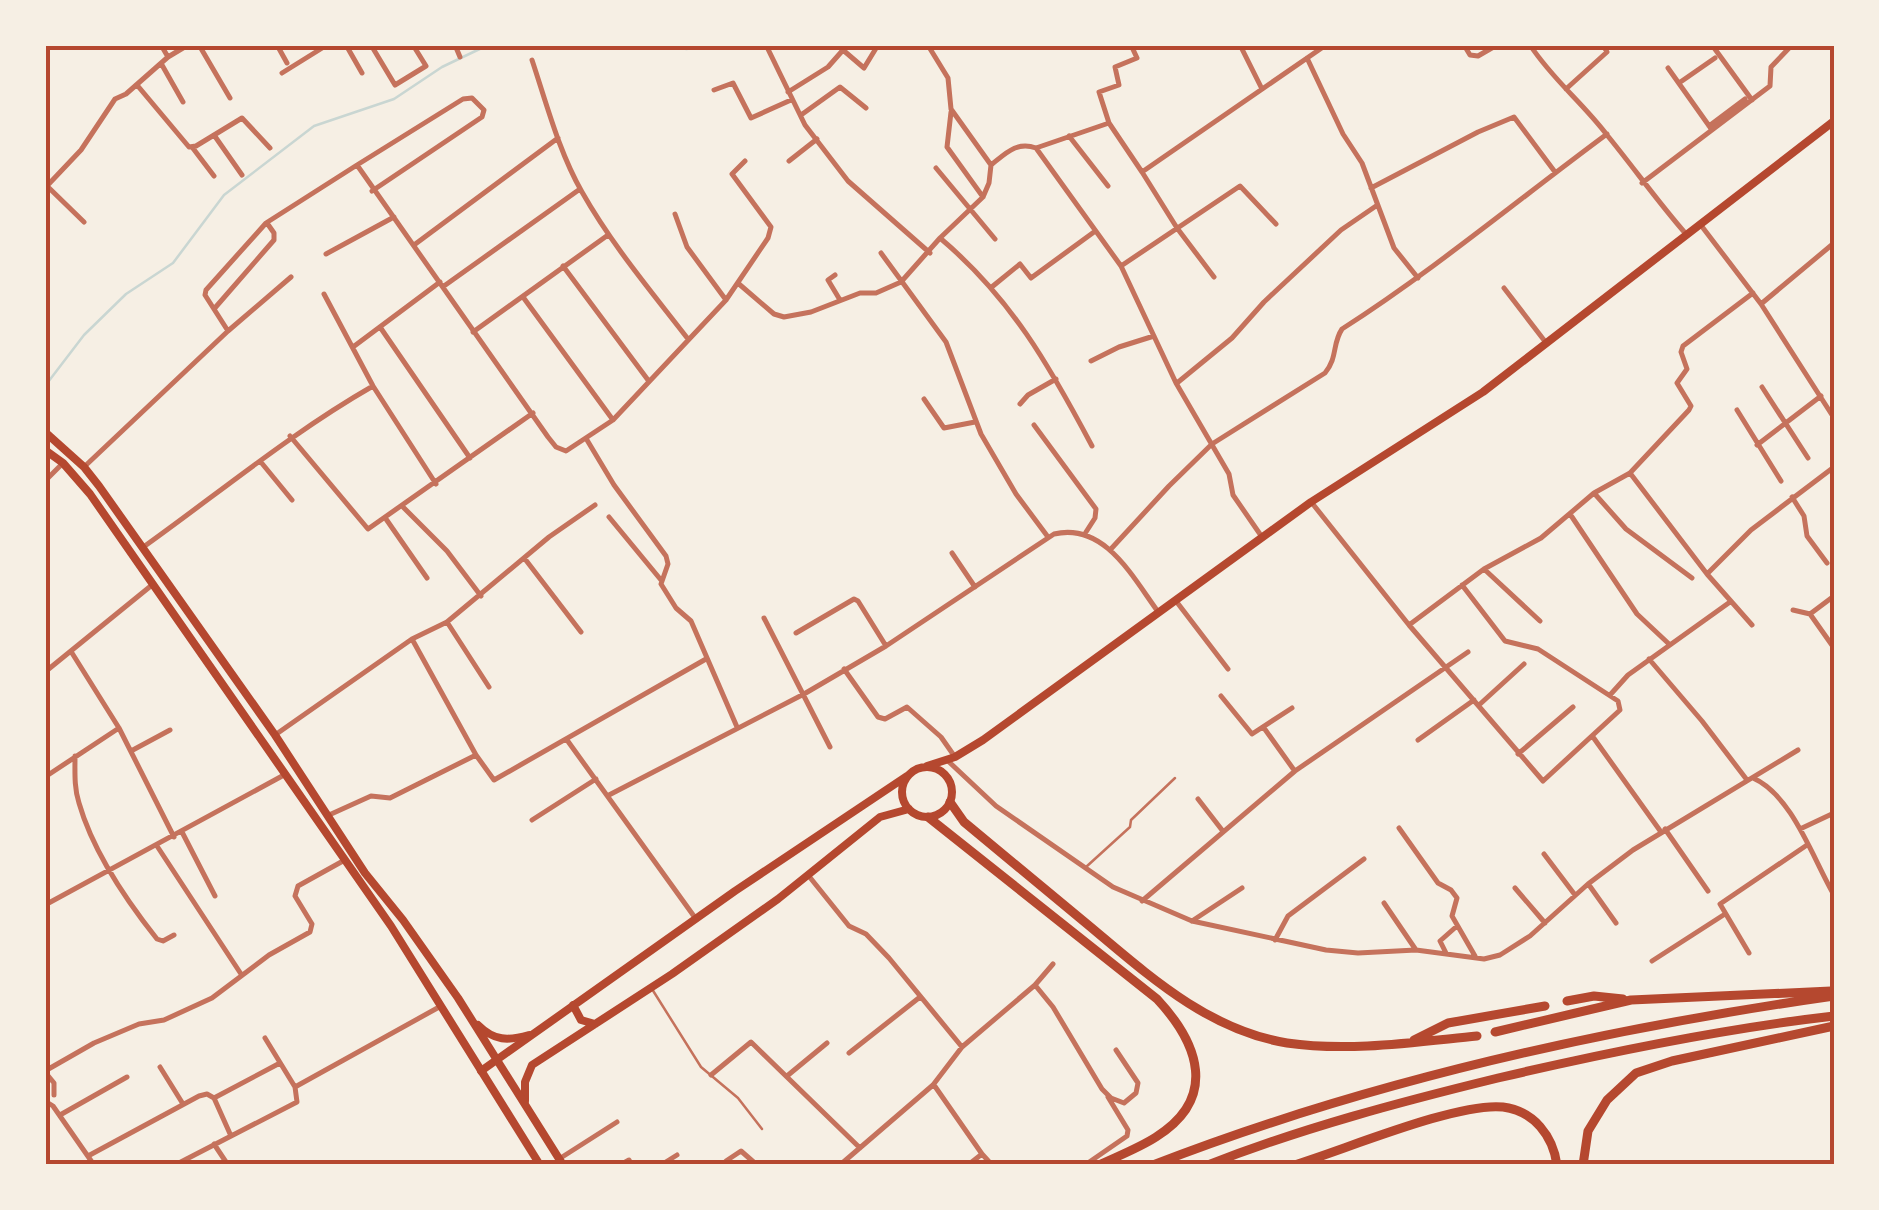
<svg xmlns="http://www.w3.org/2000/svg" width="1879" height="1210" font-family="Raleway,sans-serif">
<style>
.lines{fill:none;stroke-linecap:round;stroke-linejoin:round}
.stream{stroke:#c9d6d2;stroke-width:2.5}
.service{stroke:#c5725c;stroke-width:2.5}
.minor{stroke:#c5725c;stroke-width:5}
.secondary{stroke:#b5482f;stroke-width:8}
.primary{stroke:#b5482f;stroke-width:8}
.motorway{stroke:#b5482f;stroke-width:9}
.neatline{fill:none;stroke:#b5482f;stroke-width:4}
</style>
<rect width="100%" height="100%" fill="#f6efe4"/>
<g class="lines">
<path class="stream" d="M647,45l40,4 7,-4
M45,386l39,-51 42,-41 47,-31 51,-68 90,-69 80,-27 48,-32 46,-22"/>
<path class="service" d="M1086,867l44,-40 1,-7 44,-42
M652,989l49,78 37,31 24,31"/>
<path class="minor" d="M161,45l7,12
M199,45l31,53
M277,45l10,18
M346,45l16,28
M371,45l24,40 31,-19 -13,-21
M455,45l5,12
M766,45l39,80 43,56 82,72
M1240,45l22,44
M1464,45l6,10 8,1 19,-11
M1530,45c23,35 52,57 77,90 27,33 51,67 79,99
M1712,45l40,55
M929,47l19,31 3,31 40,56
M1307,58l36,76 19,29 32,85 24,30
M532,60c15,45 27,92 50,132 30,53 69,99 106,147
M162,65l21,37
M1668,68l44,62
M282,73l45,-28
M1679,83l36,-25
M137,85l52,62 7,-1 46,-28 28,30
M1566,89l41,-37 -4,-7
M714,90l19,-7 18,35 40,-18
M788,92l40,-25 15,-17 21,18 14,-23
M951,112l-4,35 36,50
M801,115l39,-28 26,21
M1109,123l-10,-31 20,-7 -4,-18 22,-9 -6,-13
M1709,126l36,-27
M214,135l28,40
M1069,136l39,50
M192,147l22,29
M1036,148l73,-25 33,49 184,-127
M789,161l28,-22
M357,165l106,-66 9,-1 12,12 -2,7 -110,74
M936,168l59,71
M1142,172l35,56 37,49
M1642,183l128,-97 1,-19 21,-22
M47,186l37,36
M45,188l36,-38 34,-51 11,-5 42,-37 20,-12
M1371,188l107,-56 36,-15 41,55
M675,214l12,33 39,53
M1700,224l61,80 73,114
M940,238c71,60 109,127 152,208
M414,245l144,-107
M881,253l65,89 35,92 35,60 32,43
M326,254l68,-37
M563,266l85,114
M1121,266l119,-80 36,38
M835,275l-7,5 12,20
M739,284l35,30 10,3 27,-5 49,-19h16l25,-11 39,-44 43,-41 6,-14 2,-18c15,-12 26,-24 45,-17l85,118 55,117 53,91 4,21 29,42
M444,286l136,-97
M993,286l27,-22 11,14 63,-46
M1504,288l43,56
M324,294l49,92 63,98
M523,297l90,123
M1761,304l73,-61
M214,309l60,-69v-7l-7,-10
M380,327l90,131
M228,331l63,-54
M473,332l135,-97
M353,347l87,-65
M1091,361l28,-14 35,-11
M1177,383l55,-45 32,-36 77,-72 35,-24
M1762,387l46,71
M924,399l20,29 31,-6
M1020,404l8,-9 28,-16
M1737,410l44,71
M1034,425l62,84 -1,9 -9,14
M290,436l78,93 165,-116
M587,440l27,45 52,71 2,8 -7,20 15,24 15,13 46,106
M1757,445l64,-49
M260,461l32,39
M84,467l144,-136 -23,-36 1,-5 60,-67 91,-58 191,272 8,10 10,4 47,-31 113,-120 42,-62 3,-11 -39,-53 13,-13
M1630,473l77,101 45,51
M45,481l18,-18
M1594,493l32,36 66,49
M1792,497l12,19 3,20 20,27
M1312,503l97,122 134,156 77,-71 -2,-9 -80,-52 -33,-8 -43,-56
M403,507l44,44 34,45
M1570,514l67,100 32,30
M609,517l52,63
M386,519l41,59
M142,548c77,-55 149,-115 231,-162
M1110,550l59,-64 43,-42 113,-71c13,-16 7,-29 17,-44 92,-59 177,-130 265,-195
M952,553l23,34
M525,559l56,73
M1484,569l56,52
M1707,574l44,-44 83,-63
M1176,601l52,68
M1793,610l17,4 24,34
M1810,614l24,-18
M764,618l66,129
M447,622l42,65
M1409,625l75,-56 57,-31 53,-45 36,-20 59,-63 2,-4 -14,-23 10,-14 -6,-17 2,-6 70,-53
M796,633l58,-34 4,2 28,45
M412,639l64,116 18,25 212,-121
M72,653l47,75 55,109
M1649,659l53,62 45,59
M844,669l34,48 7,2 22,-12 34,30 14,20
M45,672l107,-87
M1610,695l18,-20 102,-73
M1221,696l31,38 40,-26
M1479,705l45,-41
M1264,728l30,42
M275,735l137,-96 35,-17 102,-85 46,-32
M1593,737l68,95
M567,740l129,179
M1418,740l56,-40
M131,751l39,-21
M1518,754l55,-47
M75,756c0,16 -1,32 4,47 14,49 47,97 78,136l6,2 11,-6
M948,761l48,45 117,81 79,34 134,29 32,3 58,-3 68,9 16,-4 30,-19 58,-52 45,-34 165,-100
M45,777l74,-49
M1753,778c39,17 60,81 81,117
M609,795l195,-101 82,-48 168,-112c51,-12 79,44 105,79
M1198,799l24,31
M329,815l42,-19 19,2 86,-43
M532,820l64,-41
M1399,828l39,55 13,7 6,8 -5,18 23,40
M1665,829l43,62
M1800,829l34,-16
M182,832l33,64
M157,846l84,128
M1544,854l31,41
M808,875l41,51 17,8 23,24 73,89
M1589,885l27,38
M1515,888l30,35
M1142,901l153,-130 173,-119
M1384,903l32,47
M45,905l239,-130
M1192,921l50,-33
M1275,940l13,-24 76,-57
M1446,953l-6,-12 17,-15
M1749,953l-29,-49 87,-59
M1652,961l73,-47
M1035,985l18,22 49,82 9,9 13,5 12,-10 2,-10 -22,-33
M849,1053l71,-56
M160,1067l23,37
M45,1071l49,-28 45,-19 25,-4 48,-22 57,-43 41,-23 2,-8 -17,-28 3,-10 45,-25
M45,1072l9,11v12
M711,1075l40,-33 109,106
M787,1076l40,-33
M934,1085l48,69 -14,11
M295,1087l146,-81
M214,1098l17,38
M45,1101l8,5 41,59
M60,1115l67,-38
M214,1144l14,21
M982,1154l10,11
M88,1156l111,-60 8,-2 7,4 66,-35
M559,1159l58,-37
M726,1161l15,-10 16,14
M175,1165l122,-63 -2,-15 -30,-49
M620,1165l9,-5 3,5
M661,1165l16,-10
M840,1165l93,-80 29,-38 73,-62 18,-21
M1085,1165l42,-29 1,-6 -20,-33"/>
<path class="secondary" d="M927,766l28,-9 28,-17 328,-238 172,-110 351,-271
M902 792a25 25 0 1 1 50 0a25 25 0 1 1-50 0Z
M573,1005l8,15 14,4
M481,1071l254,-180 172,-115
M525,1101v-19l7,-17 140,-91 106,-75 102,-82 29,-8"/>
<path class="primary" d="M45,432l39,35 15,19 176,249 90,138 38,47 55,78 105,167
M45,450l18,13 27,31 301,432 149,239
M478,1025c16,16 30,16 51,10"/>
<path class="motorway" d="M950,802l14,20c41,34 82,68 123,102 60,50 120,106 200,119 62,9 129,-1 190,-7
M928,817l229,182c42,45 61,99 -1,138 -17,11 -38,19 -57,28
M1567,1001l27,-5 29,3
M1495,1032l136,-32 200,-9
M1414,1040l34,-17 97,-17
M1153,1165c219,-85 449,-136 681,-169
M1208,1165c94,-37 192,-63 290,-87 111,-26 223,-49 336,-62
M1294,1165c50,-15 163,-63 209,-58 31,4 50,29 54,58
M1583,1165l5,-34 19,-31 29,-27 36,-12 162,-35"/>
</g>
<rect width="1879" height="1210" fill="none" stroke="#f6efe4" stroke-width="95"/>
<rect x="48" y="48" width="1784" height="1114" class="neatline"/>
</svg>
